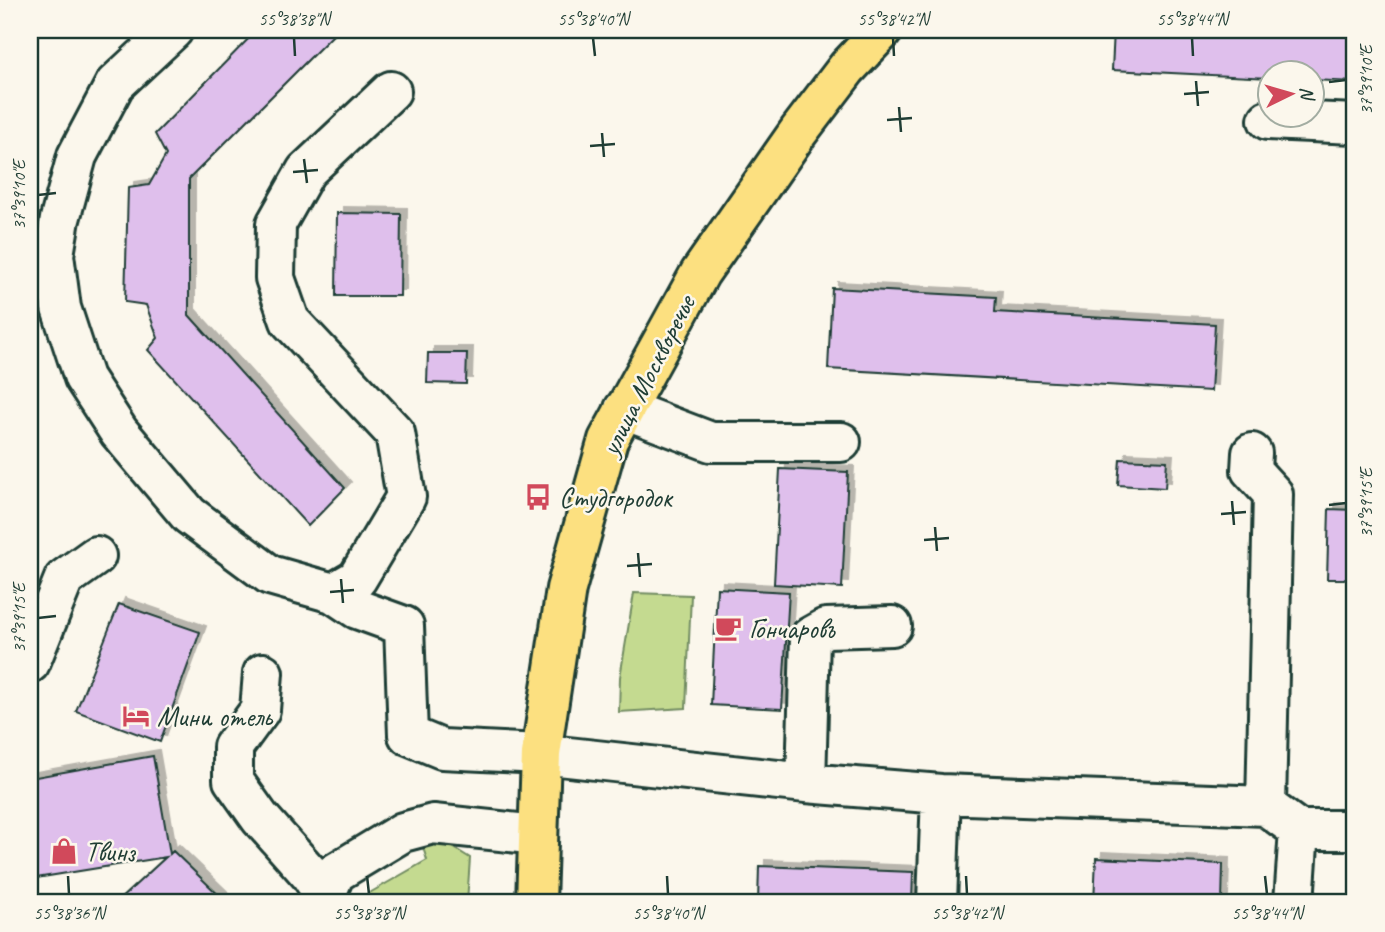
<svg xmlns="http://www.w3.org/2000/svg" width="1385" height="932" font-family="Caveat,sans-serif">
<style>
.green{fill:#c4da90;stroke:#728c62;stroke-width:2}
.building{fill:#dfbfec;stroke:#1f3d34;stroke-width:2;filter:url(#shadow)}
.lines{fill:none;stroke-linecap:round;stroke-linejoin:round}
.minor-casing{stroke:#1f3d34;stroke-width:44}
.major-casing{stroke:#1f3d34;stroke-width:44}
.minor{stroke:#fbf7ec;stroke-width:38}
.major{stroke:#fce080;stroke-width:38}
.ticks{fill:none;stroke:#1f3d34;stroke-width:2.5}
.labels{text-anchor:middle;stroke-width:5;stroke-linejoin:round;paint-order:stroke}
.street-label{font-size:28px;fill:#1f3d34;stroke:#fbf7ec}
.poi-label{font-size:28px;fill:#1f3d34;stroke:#fbf7ec;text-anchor:start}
.neatline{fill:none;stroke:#1f3d34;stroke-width:2.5}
.ticks-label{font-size:18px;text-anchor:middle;fill:#1f3d34}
</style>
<defs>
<filter id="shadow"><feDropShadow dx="6" dy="-6" stdDeviation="0" flood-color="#0004"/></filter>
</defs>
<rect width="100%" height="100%" fill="#fbf7ec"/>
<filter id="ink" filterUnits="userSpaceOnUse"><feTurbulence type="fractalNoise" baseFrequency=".0143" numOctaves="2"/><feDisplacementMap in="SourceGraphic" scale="14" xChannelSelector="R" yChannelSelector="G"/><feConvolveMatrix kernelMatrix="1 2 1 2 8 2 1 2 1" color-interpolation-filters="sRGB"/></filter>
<g filter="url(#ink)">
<path class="green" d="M634,593l57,2 -5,113 -67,4 1,-35z
M419,835l16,1 35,22 -3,44h-102l1,-7 61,-35z"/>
<path class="building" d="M257,30h81l-149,149v136l156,173 -37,38 -160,-176 10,-12 -12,-33 -21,-3 3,-114 21,-3 17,-30 -11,-21z
M1114,30h241v52l-43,-2v-6h-42v4l-158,-8z
M337,213l64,1 -1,82h-64z
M832,288l164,9 -1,15 220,12 -4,67 -383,-22z
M428,353h39l-1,31 -39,-1z
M1120,459l47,2 -2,27 -47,-3z
M780,469l68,3 -6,116 -68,-4z
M1329,509l26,1v69h-28z
M717,588l72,4 -7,117 -71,-4z
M119,604l81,28 -40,110 -84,-31z
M153,756l17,98 3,-3 53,51h-109l49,-45 -136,22v-101z
M1096,858l127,6 -1,38h-128z
M759,866l154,6 -1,30h-154z"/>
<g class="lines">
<defs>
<path id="minor" d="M173,30l-58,54 -38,72 -17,63 -6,36 7,53 23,70 35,54 70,83 81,60 63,18 24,16 47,17 4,109 34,14 99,5 265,29 135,11 325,12 33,24 -5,72
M1268,120l87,4
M624,409l87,33h130
M1252,453l-1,17 22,24 -7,312
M333,593l24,-14 49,-82 -11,-64 -105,-112 -15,-43 1,-54 30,-53 85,-80
M30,663l34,-84 32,-23
M263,673l-3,37 -27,37v33l27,38 50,56 15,23
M806,783l4,-146 16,-9 66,-2
M1299,830h56
M323,902l12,-29 68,-41 30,-8 105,11
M937,902l4,-108"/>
<path id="major" d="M536,902l5,-148 25,-165 42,-149 92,-167 99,-142 48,-63 36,-38"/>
</defs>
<use href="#minor" class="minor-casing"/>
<use href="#major" class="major-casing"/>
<use href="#minor" class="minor"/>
<use href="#major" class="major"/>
</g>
</g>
<path class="ticks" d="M294,38l1,18M593,38l2,18M893,38l1,18M1192,38l1,18M1196,81l2,25M1329,82l17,-2M1184,94l25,-2M899,107l2,25M887,120l25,-2M602,133l2,24M590,146l25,-2M304,159l3,24M293,172l25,-2M38,195l18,-2M1232,501l2,24M1329,505l17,-2M1221,514l25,-2M935,527l2,24M924,540l25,-2M638,553l2,24M627,566l25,-2M341,579l2,24M330,592l24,-2M38,618l18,-2M68,876l1,18M367,876l2,18M667,876l1,18M966,876l1,18M1265,876l2,18"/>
<defs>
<symbol id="bus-bare" viewBox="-9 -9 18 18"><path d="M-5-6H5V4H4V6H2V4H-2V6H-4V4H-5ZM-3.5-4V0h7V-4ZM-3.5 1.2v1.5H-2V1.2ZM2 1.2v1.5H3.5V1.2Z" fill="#d1495b" stroke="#fbf7ec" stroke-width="2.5" paint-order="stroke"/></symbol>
<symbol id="cafe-bare" viewBox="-9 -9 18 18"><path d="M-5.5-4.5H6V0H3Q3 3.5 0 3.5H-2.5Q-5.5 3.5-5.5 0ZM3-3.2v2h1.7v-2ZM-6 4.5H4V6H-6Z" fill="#d1495b" stroke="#fbf7ec" stroke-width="2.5" paint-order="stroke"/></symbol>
<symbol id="hotel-bare" viewBox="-9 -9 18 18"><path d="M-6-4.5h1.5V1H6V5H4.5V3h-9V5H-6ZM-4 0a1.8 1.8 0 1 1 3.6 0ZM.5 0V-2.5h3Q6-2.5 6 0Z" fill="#d1495b" stroke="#fbf7ec" stroke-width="2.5" paint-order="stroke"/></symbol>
<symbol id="shop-bare" viewBox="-9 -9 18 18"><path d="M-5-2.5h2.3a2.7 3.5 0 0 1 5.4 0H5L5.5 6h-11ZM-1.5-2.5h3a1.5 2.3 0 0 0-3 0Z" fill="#d1495b" stroke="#fbf7ec" stroke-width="2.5" paint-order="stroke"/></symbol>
</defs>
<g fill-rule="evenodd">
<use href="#bus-bare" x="519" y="478" width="38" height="38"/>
<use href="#cafe-bare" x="709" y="609" width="38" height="38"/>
<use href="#hotel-bare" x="117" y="697" width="38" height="38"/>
<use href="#shop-bare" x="45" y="832" width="38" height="38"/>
</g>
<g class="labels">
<g class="street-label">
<text transform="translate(647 375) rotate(-63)" y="10">улица Москворечье</text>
</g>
<g class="poi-label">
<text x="559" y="507">Студгородок</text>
<text x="749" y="638">Гончаровъ</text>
<text x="157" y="726">Мини отель</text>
<text x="85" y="861">Твинз</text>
</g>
</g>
<rect width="1385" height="932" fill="none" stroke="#fbf7ec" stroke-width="77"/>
<g transform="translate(1291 94) rotate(85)"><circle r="33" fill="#fbf7ec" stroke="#a3ada2" stroke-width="2"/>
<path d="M0-5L12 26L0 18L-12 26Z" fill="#d1495b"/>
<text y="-10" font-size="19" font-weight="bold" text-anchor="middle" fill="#1f3d34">N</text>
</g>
<rect x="38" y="38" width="1308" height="856" class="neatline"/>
<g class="ticks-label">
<text x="294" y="25">55°38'38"N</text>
<text x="593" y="25">55°38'40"N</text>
<text x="893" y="25">55°38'42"N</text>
<text x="1192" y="25">55°38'44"N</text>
<text transform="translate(1366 80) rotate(-90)" y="6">37°39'10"E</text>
<text transform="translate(19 195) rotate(-90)" y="6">37°39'10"E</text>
<text transform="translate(1366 503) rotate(-90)" y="6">37°39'15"E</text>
<text transform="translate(19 618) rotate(-90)" y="6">37°39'15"E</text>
<text x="69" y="919">55°38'36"N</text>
<text x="369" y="919">55°38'38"N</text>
<text x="668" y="919">55°38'40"N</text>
<text x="967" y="919">55°38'42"N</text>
<text x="1267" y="919">55°38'44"N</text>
</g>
</svg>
